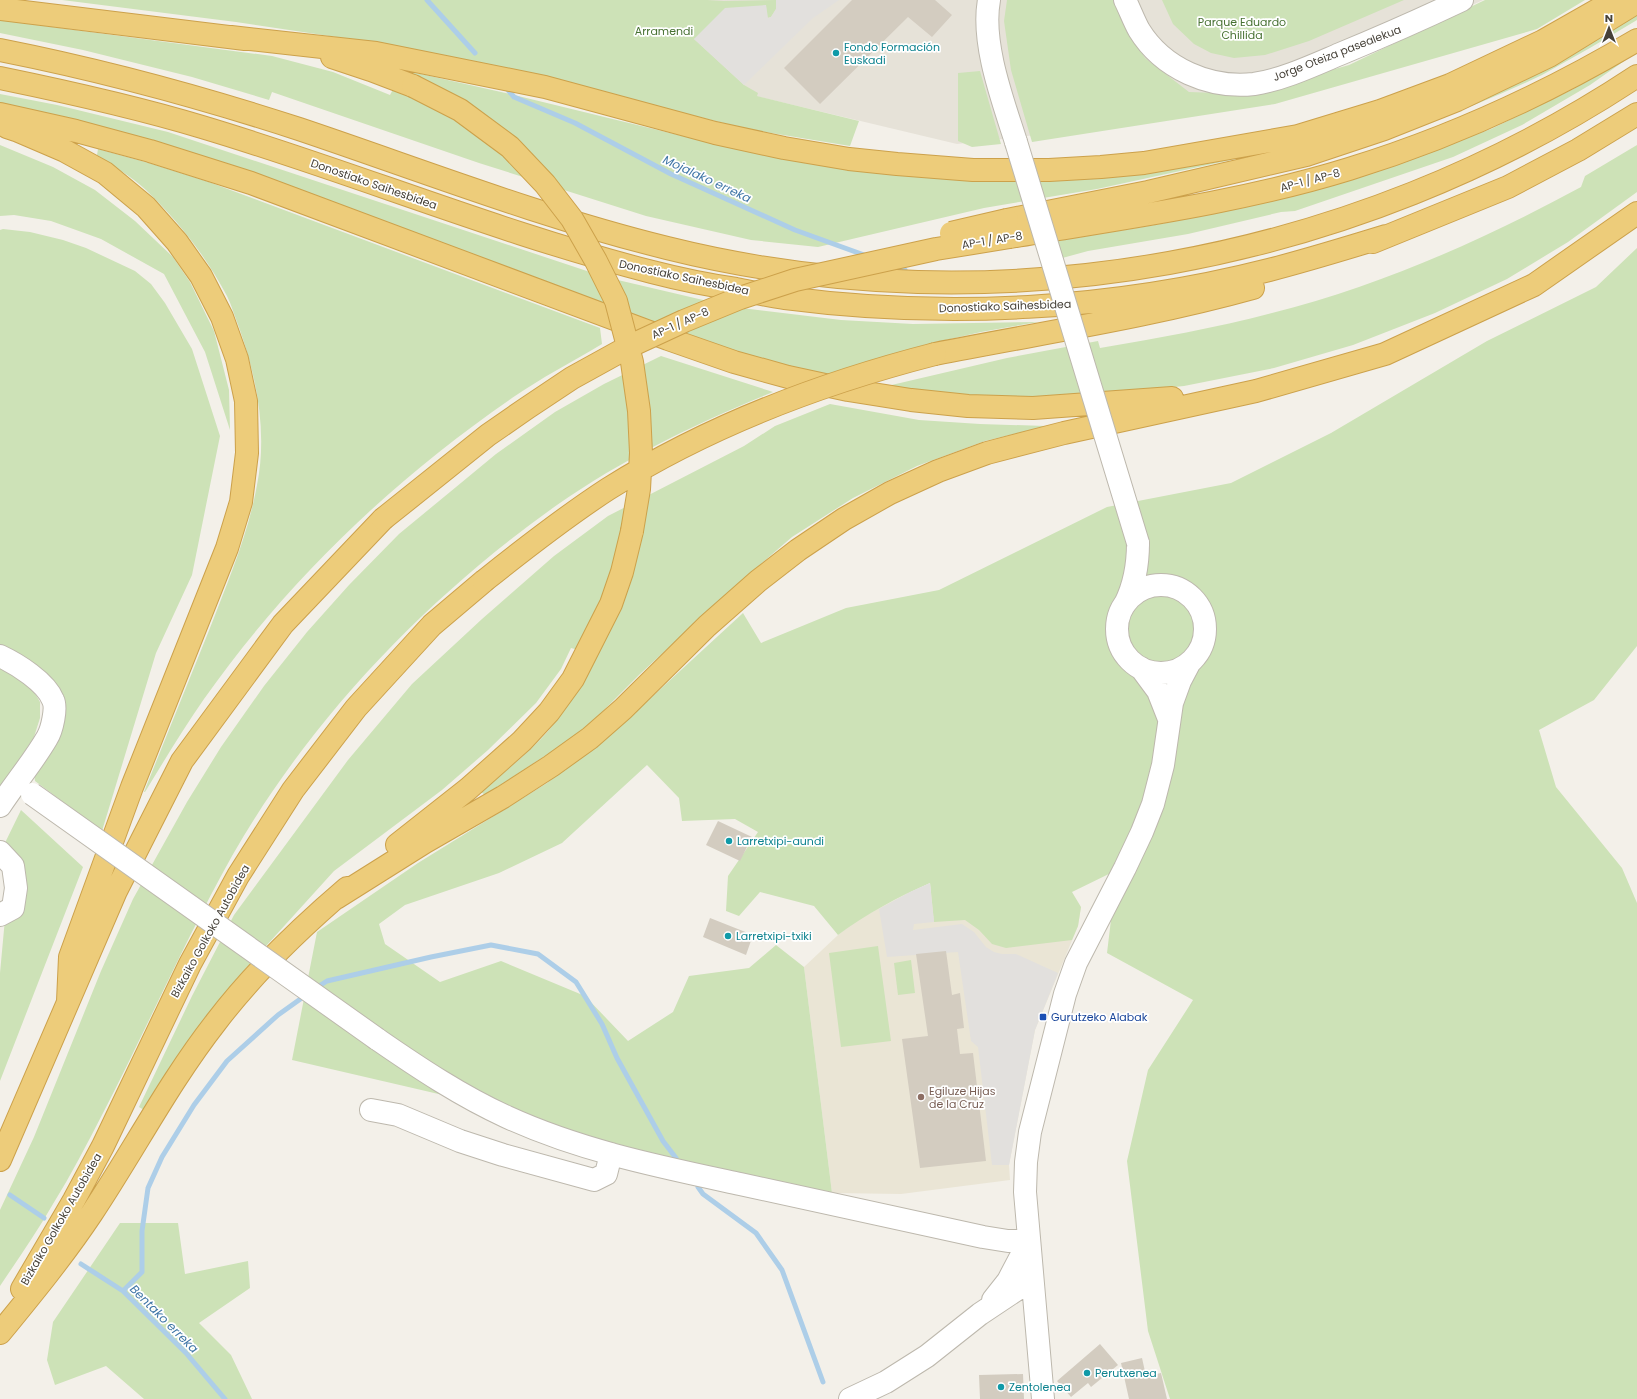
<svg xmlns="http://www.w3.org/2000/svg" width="1637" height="1399" font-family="Poppins,sans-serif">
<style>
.residential{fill:#e6e2d8}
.education{fill:#eae5d5}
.green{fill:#cde2b7}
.parking{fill:#e2e0dd}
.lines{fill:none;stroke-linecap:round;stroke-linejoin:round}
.stream{stroke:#adcee8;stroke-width:5}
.building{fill:#d3ccc0}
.minor-casing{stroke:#bdb8ad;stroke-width:24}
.highway-casing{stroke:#cca14b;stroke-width:24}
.minor{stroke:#fff;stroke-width:22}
.highway{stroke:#edcc7a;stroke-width:22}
.minor-bridge-casing{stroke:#bdb8ad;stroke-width:24;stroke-linecap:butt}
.highway-bridge-casing{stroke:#cca14b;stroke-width:24;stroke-linecap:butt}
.minor-bridge{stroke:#fff;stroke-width:22}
.highway-bridge{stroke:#edcc7a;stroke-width:22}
.culture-dot{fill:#0f9aa8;stroke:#fff;stroke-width:1.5}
.transit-dot{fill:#1a4fb4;stroke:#fff;stroke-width:1.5}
.education-dot{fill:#8d6e63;stroke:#fff;stroke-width:1.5}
.labels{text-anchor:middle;stroke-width:3.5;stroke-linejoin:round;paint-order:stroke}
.park-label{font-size:11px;fill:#477132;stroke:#fff}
.culture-label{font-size:11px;fill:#0d838f;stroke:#fff;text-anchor:start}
.street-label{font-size:11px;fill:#464138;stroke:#fff}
.transit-label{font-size:11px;fill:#164399;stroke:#fff;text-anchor:start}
.education-label{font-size:11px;fill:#785e54;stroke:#fff;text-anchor:start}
.water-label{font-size:12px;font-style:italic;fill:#3e75a6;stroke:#fff}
</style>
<rect width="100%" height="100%" fill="#f3f0e9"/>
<path class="residential" d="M507,0h976l-151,70 -197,54 -178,20 -201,-48z"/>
<path class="education" d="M910,892l171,15 -3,19 -43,104 -26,135 1,15 -109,14 -69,-1 -28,-226 34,-32 19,-15z"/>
<path class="green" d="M62,0h645l17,1 52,-1v9l-5,8 -4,1 -1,-13 -72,34 50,46 14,8 -1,3 102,25 -9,25 -103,-17 -251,-63 -113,-22 -147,-22z
M1007,0h106l6,14 26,44 44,34 58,2 102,-29 136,-65h100l-48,29 -262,75 -243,38 -21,-72 -7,-49z
M1162,0h242l-95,41 -44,14 -31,3 -23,-5 -17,-9 -21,-20z
M1637,11v9c-31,19 -63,37 -95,55 -37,18 -75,33 -113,48l92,-43z
M0,20l272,36 61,16 57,23 13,-25 107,24 234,57 66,13 74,9h250l106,-15 -143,31 -113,19 -166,39 -67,-7 -105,-24 -167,-53 -207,-71 -3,8 -77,-23 -109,-27 -83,-17z
M1637,52l-47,33 -68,40 -69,32 -158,54 -14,1 -93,22 -100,17 -33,9 -4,-18 109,-18 111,-23 73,-19 147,-53 82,-40z
M980,71l21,73 -29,3 -14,-6v-68z
M0,94l57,11 111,27 437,145 128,30 108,13 72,4 125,-2 -57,10 -57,13 -104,33 -77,-22 -743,-250z
M0,145l53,22 42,23 40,31 38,36 17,25 24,49 15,59 1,40 -25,-78 -41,-78 -63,-35 -50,-18 -37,-6 -14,1z
M1637,145v47l-69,50 -61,37 -72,34 -82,32 -79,23 -90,18 -90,9 -53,3 -69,-2 -89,-9 124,-29 91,-17 2,7c58,-10 115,-20 172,-35 108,-27 211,-73 309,-126l4,-11z
M98,149l51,14 60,19 391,146 2,16c-30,18 -61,34 -90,54 -119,82 -224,182 -308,301 -21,30 -40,62 -59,93h-1c22,-55 44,-109 66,-164 18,-47 38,-93 47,-143 11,-54 -1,-112 -20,-163 -3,-8 -6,-18 -10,-26 -21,-40 -49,-75 -81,-106 -14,-13 -33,-24 -49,-35z
M3,229l27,3 33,8 23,8 49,23 16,13 14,19 27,46 28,87 -28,139 -36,78 -54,178 -67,-50 -2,-16 27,-51 -60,-63v-421z
M1637,248v398l-43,54 -55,30 17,57 66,81 15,35v496h-467l-22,-68 -21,-170 21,-91 45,-70 -86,-47 10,-83 -45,22 9,15 -3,19 -6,14 -66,8 -14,-4 -13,-14 -14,-10 -31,2 -4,-39c-32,14 -64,31 -92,52l-24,-29 -54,-14 -21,24 -13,-5 2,-35 30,-44 -23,-13 -53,2 -3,-23 -32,-33 -85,78 -63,30 -94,32 -26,19 6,20 55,38 61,-21 84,35 43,45 45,-29 16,-36 60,-8 27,-23 28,22 28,226 -153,-24 -206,-67 -181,-42 25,-128 101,-69 129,-80 83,-66 113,-104 18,30 85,-35 93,-18 168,-83 124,-24 100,-50 156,-92 109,-54z
M661,356l112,36c-74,30 -149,66 -216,113 -129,91 -247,214 -325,351 -47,84 -85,172 -129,257 -16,31 -32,62 -50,91 -16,28 -35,55 -53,82v-76l34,-73 67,-166 32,-72 54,-97 34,-55 43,-61 43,-54 42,-47 50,-51 51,-42 46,-38 59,-42 49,-28z
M830,404l89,16 61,4 66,2 -61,15 -68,25 -64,32 -61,39 -59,51 -93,86 -47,47 -30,23 -78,51 -4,-3c23,-20 48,-39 68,-62 20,-23 33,-49 48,-75l-26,-7 -10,21 -25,34 -48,47 -46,40 -108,81 -96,106 -32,39 -44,64 -18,30 -5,-3 53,-111 42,-81 114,-155 64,-76 70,-65 72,-63 54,-40 136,-70 31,-20z
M0,663l29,20 11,19v16l-6,19 -34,52z
M21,810l62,57 -83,214v-108l7,-76 -5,-48z
M878,946l13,95 -50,6 -12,-94z
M911,960l4,33 -17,2 -4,-32z
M120,1223h58l7,51 63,-13 2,27 -51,35 32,32 21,44h-108l-38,-33 -51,19 -8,-25 6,-38z"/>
<path class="parking" d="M776,0h63l-26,18 -69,67 -50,-46 31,-31 41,-3 2,13 3,-1 5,-8z
M930,883l4,39 -20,2 -1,6 49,-6 12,8 12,15 8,5 8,2h14l42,19 -23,57 -26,135h-17l-14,-118 -7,-6 -13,-89 -71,5 -8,-48 31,-17z"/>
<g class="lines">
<path class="stream" d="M427,0l48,53
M508,90l6,7 61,26 96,51 124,56 72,26
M895,266l10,4
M316,988l11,-7 104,-24 60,-12 47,9 38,28 26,42 15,34 46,83 13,17
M698,1187l5,7 53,39 26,37 41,112
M10,1195l34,23
M81,1264l42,27 63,62 39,46
M123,1291l19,-19v-41l6,-43 14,-31 32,-52 33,-44 51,-46 28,-20"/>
</g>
<path class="building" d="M852,0h83l17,15 -20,22 -24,-20 -88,87 -36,-36z
M718,821l34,16 -12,24 -34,-16z
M710,918l43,17 -7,20 -43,-18z
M946,951l6,44 8,-2 4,35 -7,1 3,25 13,-1 13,108 -66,7 -18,-129 26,-3 -12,-82z
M1100,1344l18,21 -27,22 -3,-4 -17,14 -14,-16z
M1142,1358l4,18 15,-3 6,26h-38l-8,-36z
M1023,1374l1,25h-44l-1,-24z"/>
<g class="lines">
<defs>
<path id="minor" d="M989,0c-8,43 14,101 27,142
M1125,0c5,10 9,21 14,30 24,39 71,59 115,54 28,-4 60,-19 86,-30 41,-17 82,-35 122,-54
M1117 629a44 44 0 1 1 88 0a44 44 0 1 1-88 0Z
M1125,604c10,-20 13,-39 13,-61
M0,656c17,8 46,26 53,44 4,8 -1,30 -6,38 -14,24 -32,45 -47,68
M1141,668l17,23 11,28
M0,852l13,14 3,22 -3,20 -13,7
M377,1039c42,29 84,57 130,78 74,34 154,50 233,67 81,18 162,36 243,53l25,4h21
M371,1110l27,5 62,26 43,14 91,25 12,-6 5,-20
M993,1300l15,-19 21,-40
M850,1399l36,-17 41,-26 53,-42 45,-30 4,-5 2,-12
M1043,1399l-18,-207 1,-30 4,-30 35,-138 11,-31 49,-95 17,-36 11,-28 10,-39 9,-62 8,-22 10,-19"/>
<path id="highway" d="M0,9l245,30
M231,37l145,16 169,34 170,46 69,15 65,11 48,5 76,6h76l52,-3 43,-4 154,-27 82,-25 70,-26 93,-44 72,-41
M0,50c101,20 201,47 299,79 122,41 242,88 368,119 329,82 688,15 970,-172
M332,57l39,13 42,16
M0,78c68,14 136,29 202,49 151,45 297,106 450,145 27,7 56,13 84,17 16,3 33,7 49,9 161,21 327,12 484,-28 39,-10 78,-22 117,-34
M0,114l76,17 74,20 101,32 417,156 66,23 54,15 60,13 63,10 57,6 65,2 139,-10
M7,127l9,3 49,21 40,22 41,34 31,35 24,34 21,41 15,42 9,42 1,52 -6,49 -14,46 -95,239 -62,170 -2,44
M1007,220l141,-28 158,-37 78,-26 73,-29 92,-44 88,-54
M1010,237c113,-19 229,-34 339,-68 101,-31 197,-75 288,-129
M1373,242l135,-55 70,-37 59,-36
M935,354c106,-21 214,-37 318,-66
M397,845l71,-56 54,-48 27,-29 24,-33 38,-75 11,-32 10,-41
M336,898l89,-56 78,-45 48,-31 39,-28 33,-29 84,-83 51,-45 40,-31 46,-31 46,-26 48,-22 49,-18 77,-20 192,-42 129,-37 149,-69 103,-72
M0,1160l116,-269 66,-130 101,-137 100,-105
M22,1289l52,-89 29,-54 87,-182 48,-88 55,-86 63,-82 76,-83 52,-44
M0,1333c32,-39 64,-78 92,-120 42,-63 77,-131 124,-191 38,-50 83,-93 131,-134"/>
</defs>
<use href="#minor" class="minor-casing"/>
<use href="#highway" class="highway-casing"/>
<use href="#minor" class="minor"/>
<use href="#highway" class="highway"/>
<defs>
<path id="minor-bridge" d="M1016,142l122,401
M32,794l345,245"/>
<path id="highway-bridge" d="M413,86l47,24 50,37 35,37 27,35 24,42 20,40 16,61 7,49 2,42 -2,36 -7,42
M951,233l56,-13
M383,519l105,-84 39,-27 45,-30 58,-32 54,-25 56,-23 55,-18 141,-31 74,-12
M484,581c40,-32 81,-64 124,-92 100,-63 214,-106 327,-135"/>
</defs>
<use href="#minor-bridge" class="minor-bridge-casing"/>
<use href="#highway-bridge" class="highway-bridge-casing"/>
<use href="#minor-bridge" class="minor-bridge"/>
<use href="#highway-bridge" class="highway-bridge"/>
</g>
<g class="culture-dot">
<circle cx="836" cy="53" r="4"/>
<circle cx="729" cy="841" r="4"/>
<circle cx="728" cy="936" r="4"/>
<circle cx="1087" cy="1373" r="4"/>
<circle cx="1001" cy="1387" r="4"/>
</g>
<rect class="transit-dot" x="1039" y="1013" width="8" height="8" rx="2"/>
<circle class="education-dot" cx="921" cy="1097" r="4"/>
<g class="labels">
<g class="park-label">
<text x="1242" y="26">Parque Eduardo<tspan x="1242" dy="13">Chillida</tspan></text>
<text x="664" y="35">Arramendi</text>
</g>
<g class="culture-label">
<text x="844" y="51">Fondo Formación<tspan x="844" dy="13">Euskadi</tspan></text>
<text x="737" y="845">Larretxipi-aundi</text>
<text x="736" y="940">Larretxipi-txiki</text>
<text x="1095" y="1377">Perutxenea</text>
<text x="1009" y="1391">Zentolenea</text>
</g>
<g class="street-label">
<text transform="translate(1337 53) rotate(-21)" y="4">Jorge Oteiza pasealekua</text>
<text transform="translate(1310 180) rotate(-15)" y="4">AP-1 / AP-8</text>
<text transform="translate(374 184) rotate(19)" y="4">Donostiako Saihesbidea</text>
<text transform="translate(992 240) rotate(-9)" y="4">AP-1 / AP-8</text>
<text transform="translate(684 277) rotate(12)" y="4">Donostiako Saihesbidea</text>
<text transform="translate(1005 306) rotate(-2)" y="4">Donostiako Saihesbidea</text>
<text transform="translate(680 323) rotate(-24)" y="4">AP-1 / AP-8</text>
<text transform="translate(210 931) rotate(-61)" y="4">Bizkaiko Golkoko Autobidea</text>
<text transform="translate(61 1219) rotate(-60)" y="4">Bizkaiko Golkoko Autobidea</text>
</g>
<g class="transit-label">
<text x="1051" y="1021">Gurutzeko Alabak</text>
</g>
<g class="education-label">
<text x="929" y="1095">Egiluze Hijas<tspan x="929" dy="13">de la Cruz</tspan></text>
</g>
<g class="water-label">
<text transform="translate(707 179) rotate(25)" y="4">Mojalako erreka</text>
<text transform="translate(164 1319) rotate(45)" y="4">Bentako erreka</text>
</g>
</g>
<g transform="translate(1609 28)" stroke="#ffffff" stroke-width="3" paint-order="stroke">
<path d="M0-3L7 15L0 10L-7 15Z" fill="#464138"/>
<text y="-6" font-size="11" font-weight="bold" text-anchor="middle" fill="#464138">N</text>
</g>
</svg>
